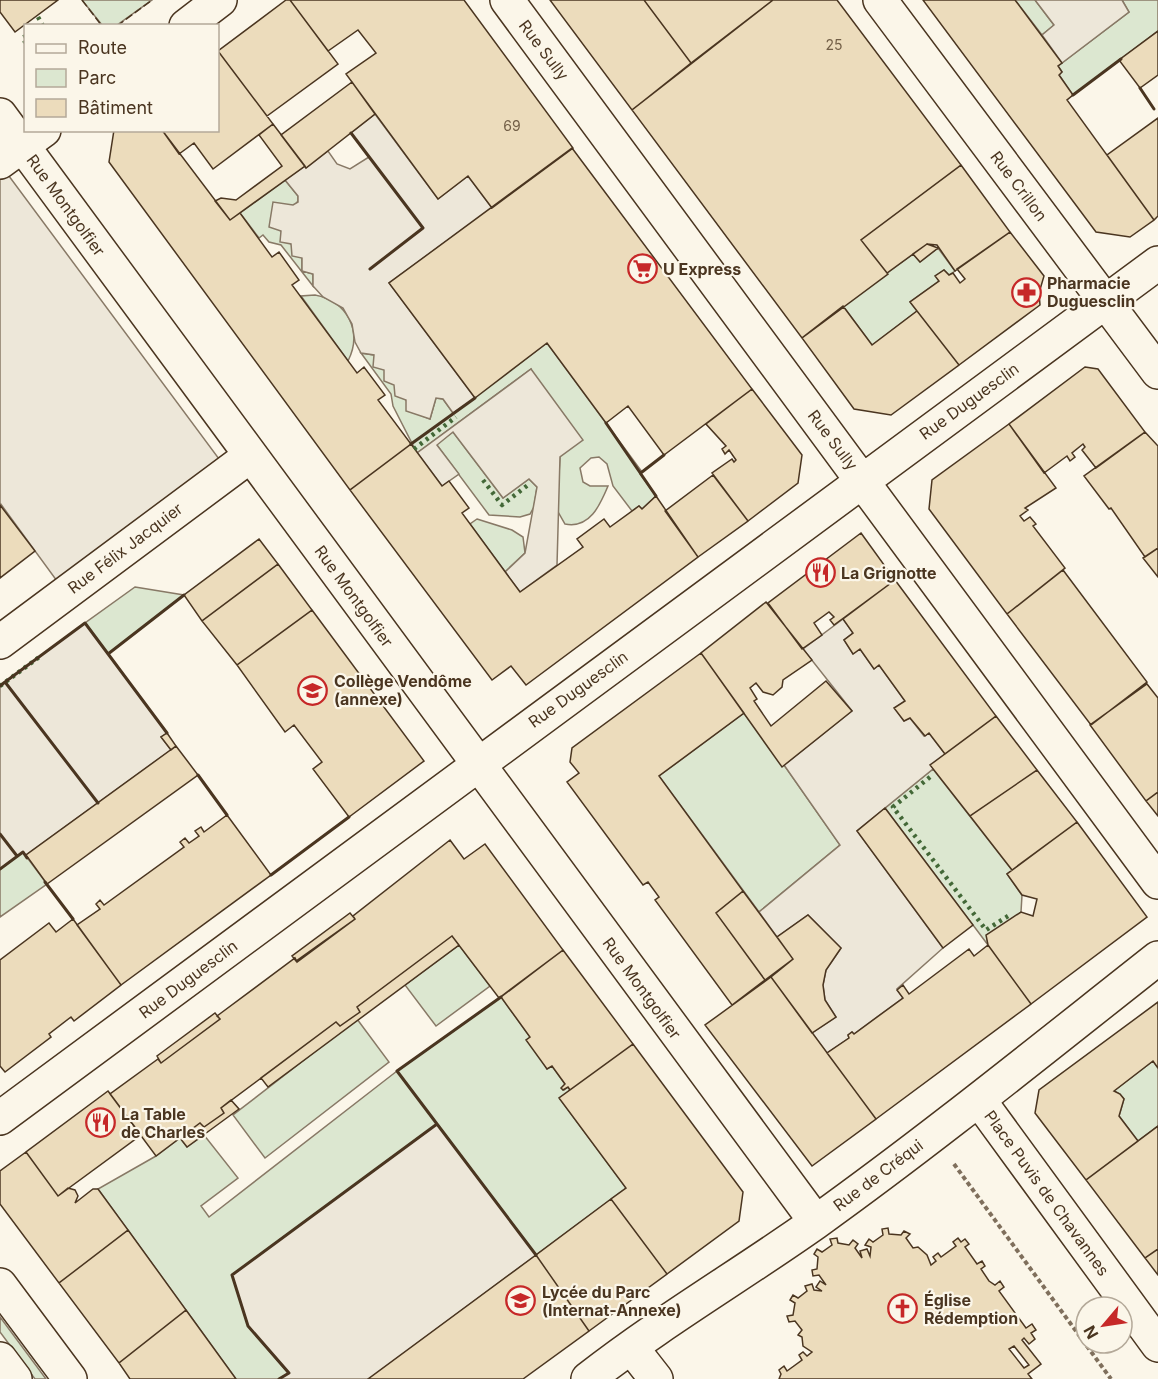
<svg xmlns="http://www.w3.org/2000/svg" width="1158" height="1379" font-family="Inter,sans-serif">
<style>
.green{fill:#dce7d0;stroke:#887966;stroke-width:1.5}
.parking{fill:#ede7d9;stroke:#887966;stroke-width:1.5}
.building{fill:#ecdcbc;stroke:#4a3520;stroke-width:1.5;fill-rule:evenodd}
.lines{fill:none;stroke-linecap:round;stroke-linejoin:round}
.minor-casing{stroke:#4a3520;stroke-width:36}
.major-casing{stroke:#4a3520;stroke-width:36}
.path{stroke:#7f6f5c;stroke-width:4;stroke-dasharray:4.5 3;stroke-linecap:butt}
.minor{stroke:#fbf6e9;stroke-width:33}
.major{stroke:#fbf6e9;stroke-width:33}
.hedge{stroke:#436837;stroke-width:4.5;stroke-dasharray:3 4.5;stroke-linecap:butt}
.fence{stroke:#4a3520;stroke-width:1.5;stroke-dasharray:8 3;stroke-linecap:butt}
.wall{stroke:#4a3520;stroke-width:3}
.labels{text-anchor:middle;stroke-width:4.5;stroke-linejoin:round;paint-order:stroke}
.number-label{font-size:14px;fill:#725f47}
.street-label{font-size:16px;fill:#4a3520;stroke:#fbf6e9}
.poi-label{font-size:16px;font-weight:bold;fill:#4a3520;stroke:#fbf6e9;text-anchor:start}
</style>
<rect width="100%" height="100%" fill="#fbf6e9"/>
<path class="green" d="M82,0h70l-35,25h-15z
M1015,0h20l19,25 -12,10z
M1122,0h36v31l-85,64 -14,-20 3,-3 -4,-6 71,-54z
M285,180l13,16v5l-19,28 23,29v13l11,3v12l-32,-41 -12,-3 -6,-7 -4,3 -19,-25z
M938,248l17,23 -6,4 -5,-5 -8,6 3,5 -29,21 7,9 -45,34 -29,-39 70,-52 7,8z
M315,295c32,6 48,36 33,66l-47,-65z
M547,343l95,129 -2,2 16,22 -14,13 -3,-3 -7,5 -19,-25 -6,-22 -8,-7 -8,1 -11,10 3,14 7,4h18c-8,19 -18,43 -43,38l-8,-14 3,-53 -29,-88 -114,84 -24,-47 -2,-12 -30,-41 13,2 41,58 15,6 6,-21 7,1 10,14z
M453,432l50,66 26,-19 8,8 -3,20 -4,7 -10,3 -31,-2 -53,-71z
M477,519l35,11 11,7 2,16 -20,19 -35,-48z
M135,587l49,8 -76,59 -23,-31z
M744,713l40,52 56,80 -81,67 -100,-136z
M933,769l79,101 -5,4 15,21 -1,17 -34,25 1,8 -103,-137z
M23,852l24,32 -47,33v-48z
M459,945l31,41 -54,40 -31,-41z
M501,997l29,40 17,32 5,-3 13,18 -3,4 2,2 4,-3 2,3 -10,9 66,89 -90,67 -99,-131 -189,202 41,47 -10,6h-43l-138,-190 58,-33 24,-18 7,9 17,-12 34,43 -37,28 8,11 188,-146z
M357,1019l32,43 -124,96 -32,-43z
M1153,1061l5,7v58l-20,15 -19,-25 5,-17 -4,-5 -6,-3z
M0,1317l46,62h-11l-35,-47z"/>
<path class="parking" d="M1035,0h87l7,12 -67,51 -20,-28 12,-10z
M375,114l63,85 30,-23 24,32 -103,75 86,115 -22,15 -10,-14 -7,-1 -6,21 -24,-8v-11l-11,-4 -1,-11 -10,-4v-11l-11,-3 1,-12 -13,-2 -6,-11 -3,-18 -9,-16 -20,-11 -10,-11v-12l-11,-3v-13l-10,-2 -1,-12 -11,-2 1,-11 -12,-4 4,-25 20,3 5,-3v-6l-13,-16 20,-14 1,2 22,-17 9,13 13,5 19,-12 -18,-24z
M0,164l228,307 -163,121 -65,-89z
M531,369l52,71 -23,17 -3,108 -37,27 -15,-20 20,-19 12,-66 -8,-8 -26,19 -50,-66 -16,13 22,29 -17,12 -25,-33z
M843,619l10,14 -9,7 9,14 7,-5 14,20 5,-4 26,36 -10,7 9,13 6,-3 14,18 5,-3 16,21 -12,15 -76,62 86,117 -46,41 6,9 -49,36 -2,-2 -4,3 1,3 -22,15 -15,-20 24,-16 -11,-17 -2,-15 3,-15 15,-22 -33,-33 -31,22 -18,-25 81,-67 -56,-80 68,-54 -49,-62z
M85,623l82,110 -6,4 10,13 -145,105 -3,-3 -23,17v-183z
M437,1124l99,131 -167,124h-90l9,-6 -40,-47 -16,-51z"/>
<path class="building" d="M0,0h58l-43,32 -15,-20z
M286,0h4l48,64 -71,52 -49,-65z
M290,0h174l109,148 -81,60 -24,-32 -30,23 -92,-125 30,-21 -18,-23 -30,21z
M550,0h94l47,63 -59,47z
M644,0h129l-82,63z
M773,0h64l124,165 -100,75 27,34 -86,64 -170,-228z
M923,0h92l47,63 -4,3 4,6 -3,3 14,20 -6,5 87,120 -24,17 -34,-5z
M1158,31v44l-18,13 -21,-28z
M218,51l55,73 -60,45 -19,-26 -15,11 -17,-24h56z
M352,82l23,32 -69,54 -25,-33z
M1158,118v98l-4,4 -47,-65z
M273,124l32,42 -75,54 -15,-19 6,-3 15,2 46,-34 -23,-31z
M114,130h48l68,90 10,-7 32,44 7,-5 20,28 -7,5 65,88 7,-6 21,28 -7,5 33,44 -61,46 -241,-328z
M572,148l180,241 -88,66 -36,-49 -22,17 -59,-80 -72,55 -86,-115z
M961,165l49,67 -55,39 -18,-26 -10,-1 -40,29 -26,-33z
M1010,232l34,44 -5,17 1,12 -81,60 -49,-63 29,-21 -4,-5 9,-6 5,5 4,-2 7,10 5,-4 -8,-10z
M927,244l11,4 -18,14 -7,-8z
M843,306l29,39 45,-34 42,54 -68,50 -37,-6 -52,-71z
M1085,367l13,2 47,63 -49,36 -14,-18 3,-3 -2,-3 -11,9 3,4 -5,4 -3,-5 -23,17 -35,-49z
M752,389l50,66 -4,28 -50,38 -36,-48 20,-14 2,3 2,-2 -7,-10 -4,4 -3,-5 4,-3 -20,-22z
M1009,424l47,64 -31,20 3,2 -8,6 4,5 6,-4 6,7 -3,2 32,42 -58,46 -78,-105 3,-29z
M1145,432l13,14v102l-13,9 -34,-49 -2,1 -25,-33z
M411,444l31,42 7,-5 20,27 -7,5 58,79 63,-45 -6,-8 27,-20 6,8 29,-21 3,3 14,-13 42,61 -172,128 -15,-19 -19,14 -142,-190z
M713,475l35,46 -50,36 -33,-46z
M0,505l35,46 -35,27z
M861,533l34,47 -61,45 -4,-5 4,-3 -5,-5 -15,11 8,12 -20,14 -34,-46z
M259,539l19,25 -76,57 -18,-26z
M1158,548v29l-15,-19z
M278,564l34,46 -75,55 -35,-44z
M1063,570l84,112 -56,43 -84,-111z
M895,580l101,136 -51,38 -16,-21 -4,3 -15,-18 -6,3 -10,-13 11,-7 -26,-36 -5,4 -14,-20 -7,5 -9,-14 9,-7 -10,-14z
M766,602l46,58 -29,20 -1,7 -9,8 -10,-3 -7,-9 -6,5 7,11 -3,2 17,25 55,-45 26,30 -70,56 -81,-114z
M312,610l112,151 -75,56 -36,-48 9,-7 -28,-37 -9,7 -48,-67z
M701,653l43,60 -85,63 84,115 -27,22 49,67 -33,25 -77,-105 4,-3 -11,-15 -5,3 -76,-103 12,-9 -9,-11 2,-14z
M1147,684l11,14v94l-12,9 -56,-76z
M996,716l41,54 -67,46 -40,-51z
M167,733l9,13 -5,4 -10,-13z
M176,746l22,29 -151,109 -21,-29z
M1037,770l40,52 -65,48 -42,-54z
M1158,792v24l-12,-15z
M885,808l88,117 -30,23 -86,-117z
M227,815l44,60 -150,110 -44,-60 23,-16 -4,-5 4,-4 4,5 80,-58 -4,-5 5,-4 4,5 10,-7 -4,-5 6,-4 3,5z
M1077,822l70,95 -116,87 -43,-59 -2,-10 35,-23 12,4 4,-17 -15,-4 -15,-21z
M450,840l14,19 21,-15 78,106 -64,48 -47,-62 -95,71 3,5 -20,14 -4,-4 -115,86 3,5 -20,14 -4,-4 -44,33 -46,-62 48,-35 3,4 59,-44 -3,-3 78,-58 2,4 58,-43 -2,-3z
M743,891l50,68 -28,21 -49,-67z
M350,913l5,6 -59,42 -4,-5z
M808,915l33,33 -15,22 -3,15 2,15 11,17 -24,16 -41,-56 22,-18 -16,-22z
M73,919l48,66 -47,36 -3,-4 -22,17 2,3 -46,35 -5,-6v-106l49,-37 7,9z
M452,936l7,9 -191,142 -7,-9 75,-56 4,4 20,-14 -3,-5z
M988,945l43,59 -155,115 -49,-66 22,-15 -1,-3 4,-3 2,2 49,-36 -6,-8 6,-5 6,9 60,-45 5,7z
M563,950l70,94 -63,46 -2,-3 -5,3 -2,-2 4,-4 -13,-18 -5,3 -21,-29 4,-3 -29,-40z
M771,977l105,142 -64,47 -107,-141z
M1158,1002v66l-5,-7 -39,30 6,3 4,5 -5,17 19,25 -52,39 -51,-67 4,-23z
M215,1013l5,6 -59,44 -4,-7 4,-3z
M633,1044l110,148 -4,29 -72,53 -56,-75 15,-11 -67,-90z
M108,1091l33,44 -83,61 -32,-44z
M231,1100l8,9 -52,38 -7,-9 20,-15 4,4 20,-14 -3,-5z
M1158,1126v123l-13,9 -59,-78z
M26,1152l32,44 10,-8 7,2 3,6 -3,7 18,-14h5l30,41 -69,53 -59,-79v-33z
M611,1199l56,75 -78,57 -53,-76z
M888,1228l1,6 12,1 3,-4 6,3 -4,4 7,10 5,-1 9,8 4,10 5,-4 -3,-4 5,-4 3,4 15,-11 -3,-4 5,-4 3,4 4,-3 4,5 -4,3 12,17 5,-3 3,5 -4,3 8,12 6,4 5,-4 4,6 -5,4 27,37 6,-4 4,6 -5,3 4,6 -6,5 -5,-6 -2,2 19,24 -13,10 4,5h-253l2,-5 -2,-4 5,-4 3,5 15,-11 -3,-5 4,-3 4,4 5,-4 -9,-6 -1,-9 -4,-2 4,-5 -7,-9 -6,1 -2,-6 6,-1 2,-12 -5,-3 3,-5 5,3 9,-7 -2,-5 7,-2 2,6 8,1 -6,-4 4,-6 6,4 -7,-10 -6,1 -1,-6 5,-1 1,-12 -4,-3 3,-5 5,3 10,-7 -2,-6 7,-1 1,5 11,2 4,-5 5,4 -3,4 7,10 -2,-7 7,-2 3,7 1,-9 -6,-2 4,-6 4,3 10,-7 -1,-6zM1014,1346l15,19 -5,3 -15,-19z
M128,1230l58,80 -67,53 -60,-80z
M1158,1249v26l-13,-17z
M536,1255l53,76 -66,48h-155z
M186,1310l50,69h-106l-11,-16z"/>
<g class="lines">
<defs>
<path id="minor" d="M507,0l651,882
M880,0l278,372
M186,26l34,-26
M0,115l816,1107
M0,162l44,-32
M0,642l250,-186
M979,1100l179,245
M0,1118l1158,-855
M631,1347l25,32
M588,1379c73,-57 153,-104 228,-157 117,-84 229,-175 342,-264"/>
<path id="major" d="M0,1285l70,94
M0,1359l15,20"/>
</defs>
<use href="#minor" class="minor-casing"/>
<use href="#major" class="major-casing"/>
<path class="path" d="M954,1164l157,215"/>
<use href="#minor" class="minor"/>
<use href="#major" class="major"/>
<path class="hedge" d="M38,17l5,9
M26,36l-4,2 4,5
M414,449l42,-32
M483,480l19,25 26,-20
M0,686l42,-31
M930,777l-37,30 93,123 22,-14"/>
<path class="fence" d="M82,0l20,26
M117,26l35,-26"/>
<path class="wall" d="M1140,88l14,21
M1073,95l48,-36
M351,133l72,95 -53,41
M606,423l50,73
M411,444l64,-46
M642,472l22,-17
M108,654l76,-59
M5,682l80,-59 82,110
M0,686l5,-4 93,121
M198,775l29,40
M0,834l17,22
M0,869l23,-17 4,6
M271,875l78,-58
M45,882l28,37
M437,1124l99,131
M279,1379l10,-6 -41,-47 -16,-51 205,-151 -40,-53 104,-74"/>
</g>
<defs>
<symbol id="supermarket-ring" viewBox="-11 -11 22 22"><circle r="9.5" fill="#fbf6e9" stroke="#c62828" stroke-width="1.5"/><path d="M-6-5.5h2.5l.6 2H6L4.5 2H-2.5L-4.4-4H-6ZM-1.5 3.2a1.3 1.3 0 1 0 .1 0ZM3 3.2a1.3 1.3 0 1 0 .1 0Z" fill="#c62828"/></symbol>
<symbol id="pharmacy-ring" viewBox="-11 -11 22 22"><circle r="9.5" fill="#fbf6e9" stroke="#c62828" stroke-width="1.5"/><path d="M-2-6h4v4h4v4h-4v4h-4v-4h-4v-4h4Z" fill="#c62828"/></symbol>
<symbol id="restaurant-ring" viewBox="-11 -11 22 22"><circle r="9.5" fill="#fbf6e9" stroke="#c62828" stroke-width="1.5"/><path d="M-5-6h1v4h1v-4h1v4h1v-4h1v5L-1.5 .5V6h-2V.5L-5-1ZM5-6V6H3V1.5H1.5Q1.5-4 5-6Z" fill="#c62828"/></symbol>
<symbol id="school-ring" viewBox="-11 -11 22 22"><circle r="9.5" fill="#fbf6e9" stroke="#c62828" stroke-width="1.5"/><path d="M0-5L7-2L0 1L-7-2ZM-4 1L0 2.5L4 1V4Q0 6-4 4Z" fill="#c62828"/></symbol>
<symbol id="church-ring" viewBox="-11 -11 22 22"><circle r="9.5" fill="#fbf6e9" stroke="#c62828" stroke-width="1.5"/><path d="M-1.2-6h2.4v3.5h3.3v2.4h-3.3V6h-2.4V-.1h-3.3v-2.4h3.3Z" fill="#c62828"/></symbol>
</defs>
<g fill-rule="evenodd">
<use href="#supermarket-ring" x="626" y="252" width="33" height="33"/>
<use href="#pharmacy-ring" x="1010" y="276" width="33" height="33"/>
<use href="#restaurant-ring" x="804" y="556" width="33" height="33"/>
<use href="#school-ring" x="296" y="674" width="33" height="33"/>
<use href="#restaurant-ring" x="84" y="1106" width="33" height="33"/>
<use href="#school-ring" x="504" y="1284" width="33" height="33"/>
<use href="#church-ring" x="886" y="1292" width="33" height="33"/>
</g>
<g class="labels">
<g class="number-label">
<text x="834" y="50">25</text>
<text x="512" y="131">69</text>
</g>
<g class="street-label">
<text transform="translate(544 50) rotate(53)" y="6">Rue Sully</text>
<text transform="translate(1019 186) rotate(53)" y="6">Rue Crillon</text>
<text transform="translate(66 205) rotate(54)" y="6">Rue Montgolfier</text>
<text transform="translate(969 401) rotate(-36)" y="6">Rue Duguesclin</text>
<text transform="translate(833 440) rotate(53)" y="6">Rue Sully</text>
<text transform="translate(125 548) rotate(-37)" y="6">Rue Félix Jacquier</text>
<text transform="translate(354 596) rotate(54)" y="6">Rue Montgolfier</text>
<text transform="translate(578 689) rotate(-36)" y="6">Rue Duguesclin</text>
<text transform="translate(188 979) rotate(-37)" y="6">Rue Duguesclin</text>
<text transform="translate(642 988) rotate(54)" y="6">Rue Montgolfier</text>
<text transform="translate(878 1175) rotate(-37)" y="6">Rue de Créqui</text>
<text transform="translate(1047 1193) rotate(54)" y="6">Place Puvis de Chavannes</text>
</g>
<g class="poi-label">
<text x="663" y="275">U Express</text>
<text x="1047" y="289">Pharmacie<tspan x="1047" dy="18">Duguesclin</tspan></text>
<text x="841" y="579">La Grignotte</text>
<text x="334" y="687">Collège Vendôme<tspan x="334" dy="18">(annexe)</tspan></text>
<text x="121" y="1120">La Table<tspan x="121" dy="18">de Charles</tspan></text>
<text x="542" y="1298">Lycée du Parc<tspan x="542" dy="18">(Internat-Annexe)</tspan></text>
<text x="924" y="1306">Église<tspan x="924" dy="18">Rédemption</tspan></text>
</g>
</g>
<rect x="24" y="24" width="195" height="108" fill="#fbf6e9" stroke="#b4a999" stroke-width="1.5"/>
<rect x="36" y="44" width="30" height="9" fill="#fbf6e9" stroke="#b4a999" stroke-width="1.5"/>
<text x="78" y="54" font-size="18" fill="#4a3520">Route</text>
<rect x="36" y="69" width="30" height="18" fill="#dce7d0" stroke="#b4a999" stroke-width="1.5"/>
<text x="78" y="84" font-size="18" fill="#4a3520">Parc</text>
<rect x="36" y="99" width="30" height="18" fill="#ecdcbc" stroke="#b4a999" stroke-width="1.5"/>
<text x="78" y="114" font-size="18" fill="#4a3520">Bâtiment</text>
<g transform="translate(1104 1325) rotate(241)"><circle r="28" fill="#fbf6e9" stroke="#b4a999" stroke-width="1.5"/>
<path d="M0-4.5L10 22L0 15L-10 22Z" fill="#c62828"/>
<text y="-9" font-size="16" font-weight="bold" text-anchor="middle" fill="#4a3520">N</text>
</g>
</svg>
